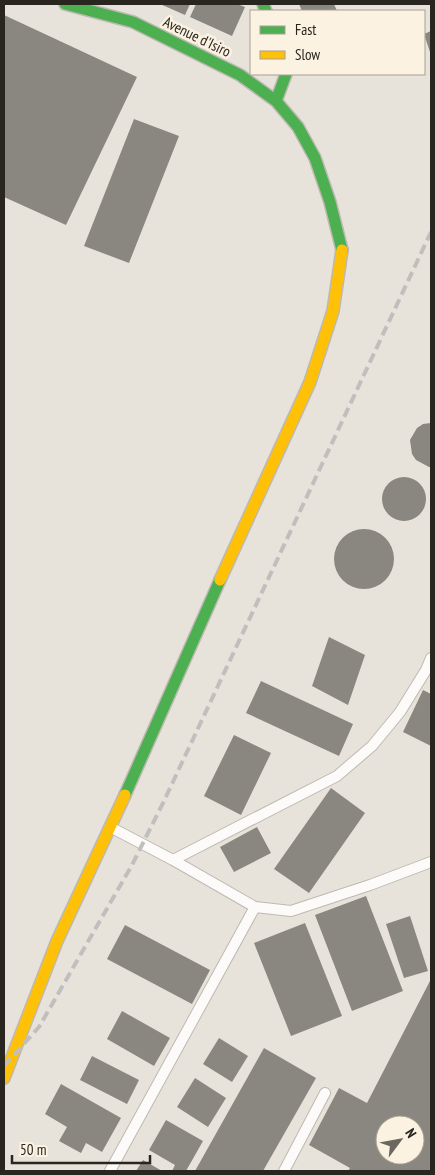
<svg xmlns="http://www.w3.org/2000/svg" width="435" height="1175" font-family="'PT Sans Narrow',sans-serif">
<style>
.building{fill:#8a8680;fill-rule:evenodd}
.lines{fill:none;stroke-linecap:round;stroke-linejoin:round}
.lane-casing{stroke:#bdb9b2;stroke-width:12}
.fast-casing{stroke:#bdb9b2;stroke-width:14}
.slow-casing{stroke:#bdb9b2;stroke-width:14}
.lane{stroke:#fcfbf9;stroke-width:10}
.fast{stroke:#4caf50;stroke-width:11}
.slow{stroke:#ffc107;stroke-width:11}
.rail{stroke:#c1bfbd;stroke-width:4;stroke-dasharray:10 5;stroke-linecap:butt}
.labels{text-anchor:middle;stroke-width:5;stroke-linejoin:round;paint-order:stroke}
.street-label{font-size:15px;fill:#29251f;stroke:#fbf2e1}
</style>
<rect width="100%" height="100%" fill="#e8e3da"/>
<path class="building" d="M160,4h30l-5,11z
M196,4h41l8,3 -13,29 -42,-19z
M299,4h35l3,7h-35z
M4,15l133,62 -71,148 -62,-28z
M431,31v24l-7,-21z
M134,119l45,17 -50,127 -45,-17z
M431,423v44h-2l-13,-7 -4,-6 -2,-14 7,-12 6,-4z
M382 499a22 22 0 1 1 44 0a22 22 0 1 1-44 0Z
M334 559a30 30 0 1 1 60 0a30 30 0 1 1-60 0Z
M329,637l36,18 -17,50 -36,-19z
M261,681l92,43 -14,32 -93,-43z
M423,690l8,4v52l-28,-14z
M234,735l37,18 -30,62 -37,-19z
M331,788l34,25 -56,80 -35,-24z
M257,827l14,26 -37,19 -14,-25z
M366,896l37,95 -51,20 -37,-96z
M410,916l18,55 -24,7 -18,-54z
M305,923l37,93 -51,20 -37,-93z
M125,925l85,45 -18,34 -85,-45z
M431,979v192h-83l2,-3 -41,-23 30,-57 28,15zM385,1125h30v30h-30z
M122,1011l48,27 -16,28 -47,-27z
M219,1038l29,18 -16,26 -29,-18z
M264,1048l52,30 -53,93h-68z
M92,1056l47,24 -12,24 -47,-24z
M195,1078l31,20 -18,29 -31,-20z
M61,1084l60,34 -19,34 -16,-9 -5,10 -22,-12 8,-14 -22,-13z
M166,1120l37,21 -17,30h-14l3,-6 -26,-15z
M143,1160l19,11h-26z"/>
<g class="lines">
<defs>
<path id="lane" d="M112,828l61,32 82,47 36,4 79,-26 61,-23
M173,860l164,-84 35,-30 28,-34 26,-42 5,-12
M110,1171l145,-264
M284,1171l41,-78"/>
<path id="fast" d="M65,4l68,18 107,53 36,26 22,26 17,31 15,44 12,48
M263,4l3,7
M276,101l10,-27
M125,795l95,-215"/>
<path id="slow" d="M220,580l90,-198 23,-71 9,-61
M4,1078l53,-137 68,-146"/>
</defs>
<use href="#lane" class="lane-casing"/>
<use href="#fast" class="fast-casing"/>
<use href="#slow" class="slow-casing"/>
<use href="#lane" class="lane"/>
<use href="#fast" class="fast"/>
<use href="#slow" class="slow"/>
<path class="rail" d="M4,1066l35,-39 93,-162 31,-62 268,-571"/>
</g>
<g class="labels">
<g class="street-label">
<text transform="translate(197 37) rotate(26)" y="5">Avenue d'Isiro</text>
</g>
</g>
<rect width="435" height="1175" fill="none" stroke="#29251f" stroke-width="10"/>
<rect x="250" y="10" width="175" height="65" fill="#fbf2e1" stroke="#a7a093"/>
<rect x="260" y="26" width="25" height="8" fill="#4caf50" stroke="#a7a093"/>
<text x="295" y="35" font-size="15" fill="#29251f">Fast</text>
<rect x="260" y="51" width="25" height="8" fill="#ffc107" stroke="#a7a093"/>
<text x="295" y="60" font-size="15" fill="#29251f">Slow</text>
<g transform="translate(400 1140) rotate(58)"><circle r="24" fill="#fbf2e1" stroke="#a7a093"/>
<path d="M0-4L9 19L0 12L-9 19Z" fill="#6c6860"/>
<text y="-8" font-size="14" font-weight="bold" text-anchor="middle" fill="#29251f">N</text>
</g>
<path d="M12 1155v8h138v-8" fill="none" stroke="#29251f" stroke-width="2.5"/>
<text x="20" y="1155" font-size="15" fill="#29251f" stroke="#fbf2e1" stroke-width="4" paint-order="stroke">50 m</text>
</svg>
